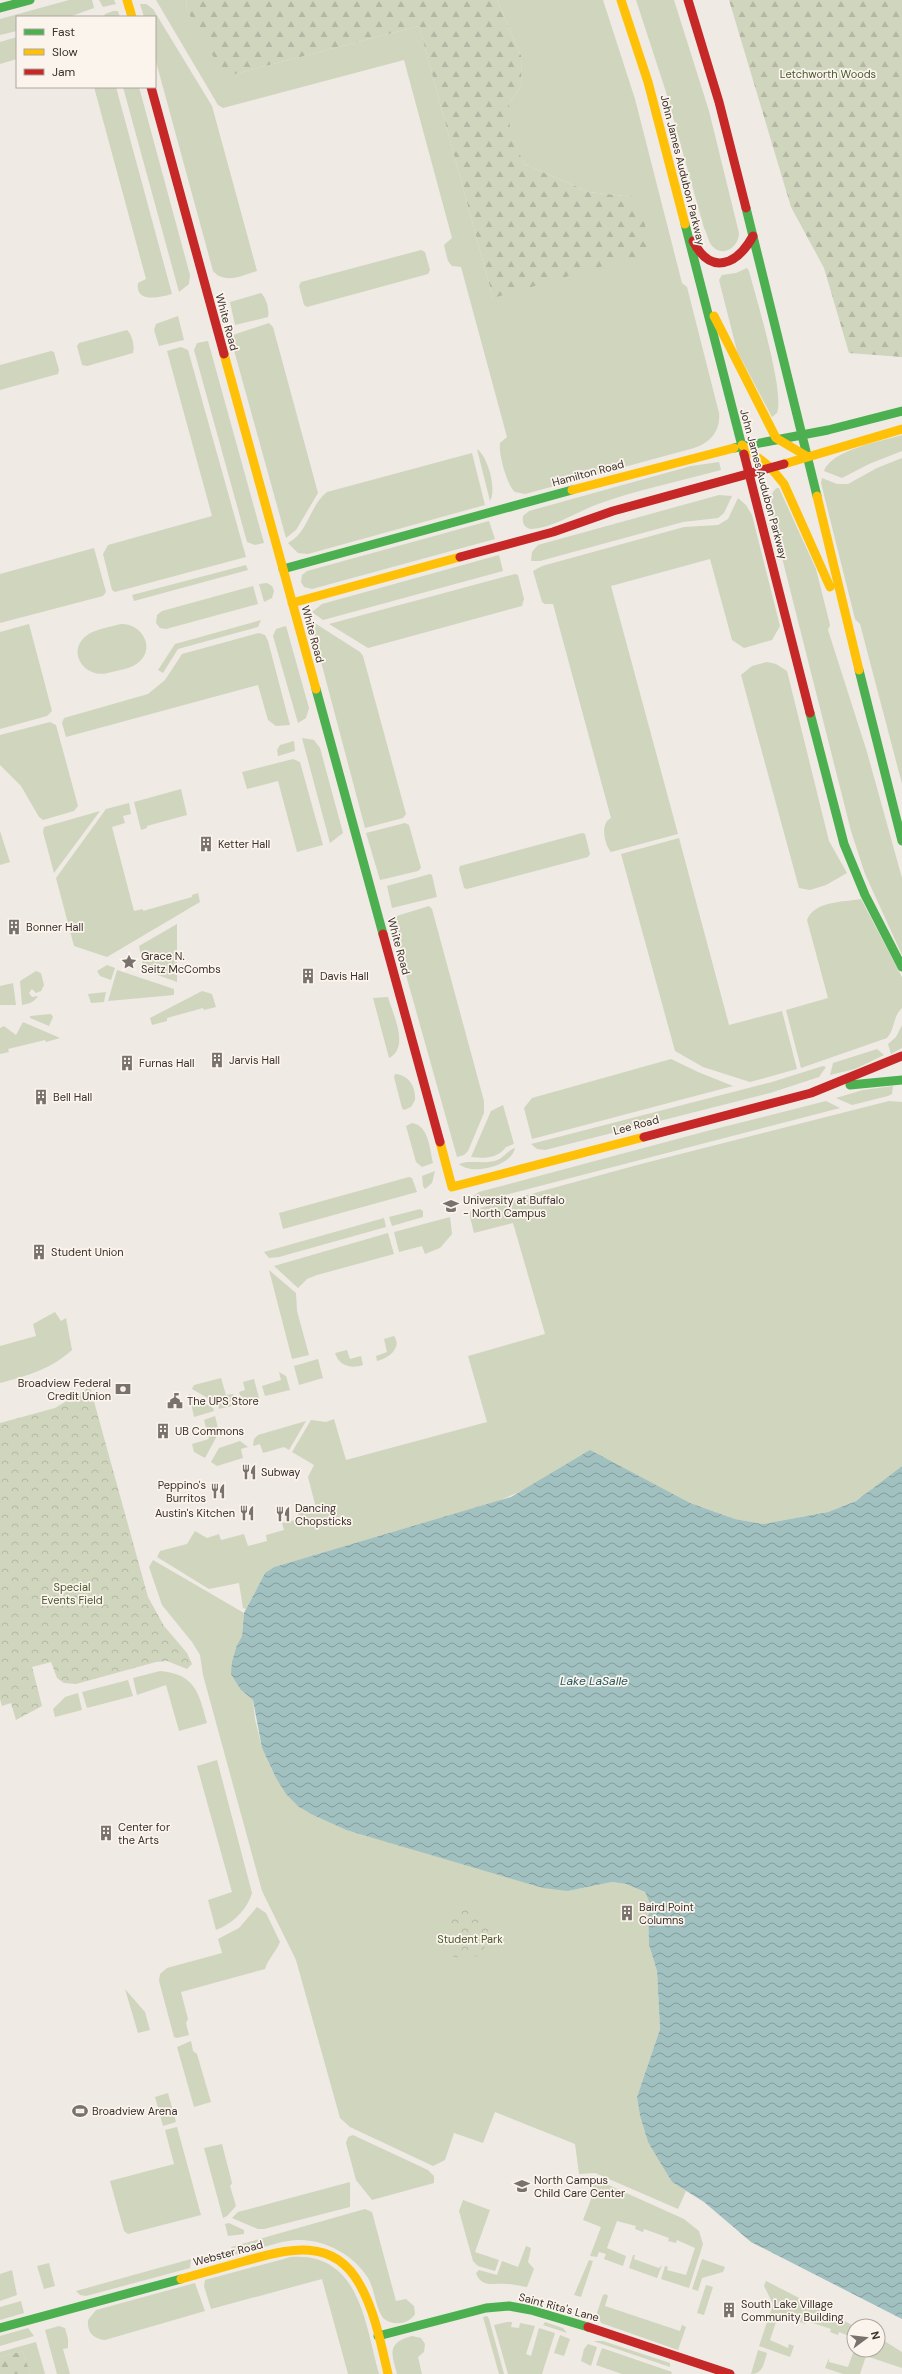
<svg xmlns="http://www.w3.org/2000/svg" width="902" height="2374" font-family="'DM Sans',sans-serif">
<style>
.grass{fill:#d0d5be}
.forest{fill:url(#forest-firs)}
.park{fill:url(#park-crowns)}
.water{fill:url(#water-waves)}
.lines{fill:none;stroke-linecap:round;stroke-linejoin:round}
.fast{stroke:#4caf50;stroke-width:9}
.slow{stroke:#ffc107;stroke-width:9}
.jam{stroke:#c62828;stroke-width:9}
.labels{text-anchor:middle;stroke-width:3.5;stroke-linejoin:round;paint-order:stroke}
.park-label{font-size:11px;fill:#49582e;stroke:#fbf4ed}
.street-label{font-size:11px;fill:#3a302b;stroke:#fbf4ed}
.poi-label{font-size:11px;fill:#3a302b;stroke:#fbf4ed;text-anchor:start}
.water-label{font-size:12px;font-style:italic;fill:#1f585c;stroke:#fbf4ed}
</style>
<defs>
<pattern id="forest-firs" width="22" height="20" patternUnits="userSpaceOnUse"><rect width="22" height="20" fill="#d0d5be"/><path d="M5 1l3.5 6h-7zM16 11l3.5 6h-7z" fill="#b3b7a3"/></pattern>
<pattern id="park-crowns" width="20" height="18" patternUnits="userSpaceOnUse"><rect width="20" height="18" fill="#d0d5be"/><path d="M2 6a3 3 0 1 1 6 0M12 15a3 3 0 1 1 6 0" fill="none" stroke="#b3b7a3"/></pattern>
<pattern id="water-waves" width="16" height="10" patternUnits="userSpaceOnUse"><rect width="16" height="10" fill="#a1c0c0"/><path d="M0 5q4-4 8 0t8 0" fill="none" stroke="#849c9c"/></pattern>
</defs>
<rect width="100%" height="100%" fill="#efeae4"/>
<path class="grass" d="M69,0h23l2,8 -25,9h-52v14l-17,4v-16z
M99,0h15l2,4 -13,3z
M156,0h30l1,10 48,64 184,-48 74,272 141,-101 -45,-5 -65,-28 -15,-32v-29l12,-17 1,-28 -25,-58h106l32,99 47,184 5,4 32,126c2,17 -9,30 -25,35l-169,46 -10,-2c-8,-6 -17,-40 -15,-49l7,-6 -46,-170 -9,-1 -4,-5 -4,-16 8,-7 -48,-178 -181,48 -5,-3z
M636,0h38l35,111 30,122c0,14 -16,25 -27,13 -4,-5 -5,-13 -8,-18l-38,-136z
M140,4h6l7,5 59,97 45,165c-14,4 -32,14 -44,0l-58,-213v-41h-11z
M113,11h5l2,6h-16l1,-3z
M17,37v22l-17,5v-22z
M94,87h22l56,207c-11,3 -37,10 -34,-11l8,-4z
M123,87h16l51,188 -1,9 -10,8z
M421,250l4,2 5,18 -2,4 -121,33 -3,-2 -5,-19 2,-4z
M747,268l2,3c7,27 36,121 28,142l-5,4 -35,-66 -18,-71 3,-5 14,-2z
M261,293c5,4 9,18 7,24l-33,8 -5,-23z
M178,316l6,24 -25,6 -5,-16 2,-6z
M269,323l4,4 45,166 -22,37 -10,8 -56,-202z
M127,330c5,4 8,17 6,23l-46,13 -5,-1 -5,-19 2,-3z
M208,341l56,202 -9,2 -8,-3 -53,-192 3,-7z
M181,347l7,3 58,207 -131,35 -3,-2 -9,-36 5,-9 104,-29 -45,-165z
M51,351l3,1 5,18 -1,4 -58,16v-25z
M902,435v16l-33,13 -27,14 -18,-7c7,-21 58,-30 78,-36z
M477,449c11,8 20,40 13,52z
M472,453l13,52 -177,49 -10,-1 -10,-10c21,-11 21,-37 39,-51z
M902,458v326l-42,-160 -5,-5 -34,-136 1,-5 15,6h11l29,-16z
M719,462l2,8c-41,11 -84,20 -123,34 -22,8 -43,23 -66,25 -8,0 -10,-7 -9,-13l6,-5 162,-45z
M777,488h2l37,81 14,56 -2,5 39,122 35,126v77l-37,-81 -14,-43 -77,-305c-2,-10 -8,-31 3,-38z
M719,495l13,1 -8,17 -6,5 -35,4 -143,39h-9l1,-9 6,-7z
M738,498l8,7 6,10 28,111 -8,14 -28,8 -12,-8 -22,-81 -99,27 67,248 -67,18c-7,-8 -11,-29 0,-34l-58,-214h-8l-3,-2 -9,-31 9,-5 142,-39 34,-2 10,-6z
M489,521l6,18 -183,50 -8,-2 -3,-5 1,-7 5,-4z
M94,548l12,44 -3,4 -103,27v-49z
M499,555l4,16 -180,49 -11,-8 10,-8z
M246,565l2,5 -114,31 -2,-6z
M515,574l3,1 6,24 -2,7 -154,42 -39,-24z
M267,583l5,3 2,5 -2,7 -8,4 -5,-18z
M253,586l5,18 -92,25 -6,-1 -4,-5 1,-8 5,-4z
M261,620l-3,7 -80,22 -15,24 -5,-3 17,-26z
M310,620l50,32 3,4 43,158 -3,4 -38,10z
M29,624l23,87 -5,5 -47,13v-97z
M121,624c20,-1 35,23 18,38 -7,7 -21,8 -31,11 -23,6 -42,-21 -22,-37 9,-7 24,-9 35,-12z
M286,626l23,82 -3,10 -8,5 -25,-87 3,-7z
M259,633l6,2 3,6 22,84 -14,1 -8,-6 -10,-35 -192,52 -4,-14 2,-5 84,-24 17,-14 17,-26z
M767,662l9,2 11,7 42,170 18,32 -21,12 -16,5 -11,-2 -58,-213 11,-9z
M50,722l6,3 22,81 -4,5 -31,9 -4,-3 -18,-31 -21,-21v-30z
M302,738l12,2 6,8 23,85 -13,10z
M294,741l1,10 -17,5 -1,-6 3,-5z
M293,759l7,3 23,83 -26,7 -19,-71 -31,8 -5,-17z
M181,789l6,26 -40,11v2l-6,2 -7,-28z
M129,803l2,11 -8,2 2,7 -13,4 22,84 9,-2v2l49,-14v-2l6,-2 2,9 -93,55 -33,-11 -18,-68 50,-69z
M100,811l-46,62 -11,-41 1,-5z
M405,823l4,2 12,43 -3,3 -38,9 -14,-47z
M0,831l10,31 -10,3z
M582,833l3,1 5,20 -2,3 -121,32 -3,-1 -5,-19 1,-3z
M679,838l50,187 53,-14 15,58 -47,13 -47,-15 -28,-16 -54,-197z
M430,874l2,1 5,22 -45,11 -5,-22z
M861,899l41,78v31c-9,8 -7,21 -15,30l-86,30 -15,-58 42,-12 -21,-78c7,-19 37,-18 54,-21z
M429,906l3,3 52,192v12l-16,38 -4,4 -7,2 -67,-239z
M177,924v58l-33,-12 -5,-24z
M107,965l8,3 -4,12 -11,-4 -3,-5z
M117,970l57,19v6l-66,6z
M36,971l5,2 3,12 -3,6 -5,2 -4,-4 -3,4 3,4 6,-1c-3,6 -10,8 -16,9l-2,-24z
M13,983l3,22h-16v-19z
M202,991l10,3 4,13 -12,3 -1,-2 -36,10v3l-15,4 -2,-7z
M106,992l-2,10 -13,1 -3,-9z
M388,997c5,18 22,50 1,61l-16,-60z
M51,1014l2,3 -4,9 -19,-8v-2z
M23,1022l37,16 -14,4 -1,-2 -37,9 1,3 -9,2v-26l4,-2 12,9z
M902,1025v23l-11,6 -3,-10 8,-7z
M877,1049l7,6 -29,14 -25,6 3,-12z
M671,1059l27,13 35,14 -201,53 -8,-31 8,-10z
M823,1066l3,1 -7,10 -49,16 -225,57 -8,-1 -6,-5 241,-62z
M395,1074c14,1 21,13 20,26l-4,7 -7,3 -2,-2 -8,-31z
M893,1086l-1,8 -4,2 -36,9 -16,-7 27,-8z
M826,1101l14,7 -373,97 2,-6 10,-7 228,-61z
M889,1101l13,1v364l-46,35 -28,11 -65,12 -28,-5 -45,-16 -162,-15 -32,14 -222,65 -9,6 -19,36 -3,-1 -4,-25 -30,6 -52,-32 3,-6 27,-7 8,-13 12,7 12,-4 2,6 23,-6 4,12 19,-5 -1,-6 18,-5 -2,-7 18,-4 -2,-6 18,-5 -8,-31 6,-12 -22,-13 19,-32 15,2 8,-3 12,41 141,-38 -19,-66 77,-22 -32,-111 -39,10 -5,-20 3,-3 169,-46z
M503,1105l11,39 -8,3c-8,11 -21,12 -35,10l20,-46z
M412,1123c17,2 18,28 21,40l-11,4 -6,-5 -10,-36z
M515,1148c-3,18 -43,28 -56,16 10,-4 24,0 35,-3 10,-2 12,-10 21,-13z
M435,1171l-3,12 -7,6 -2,-3 -1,-10z
M409,1177l3,1 5,14 -134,37 -4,-16z
M420,1209l3,2v6l-31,9 -3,-9z
M450,1217l2,17 -12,14 -15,6 -3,-8 -23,6 -5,-20z
M384,1218l2,9 -107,30 -10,1 -5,-6z
M388,1233l6,21 -77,21 -10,4 -9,9 -24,-22z
M269,1270l27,23 1,18 12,44 -17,4z
M55,1312l6,9 5,-3 6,32c-21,19 -45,26 -72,33v-37l36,-10 -3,-12z
M394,1336c9,12 -7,23 -17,25l-1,-5 11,-4 -3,-13z
M347,1350l3,9 11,-3 2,9c-12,4 -24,1 -28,-12z
M318,1359l5,19 -24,7 -5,-19z
M279,1372l7,4 4,14 -25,6 -3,-10 19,-6z
M221,1378l5,17 7,-1 3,11 -17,4 -1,-5 -26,-15 2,-4z
M254,1379l5,19 -17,5 -3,-11 6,-2 -2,-8z
M189,1394l24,14 1,3 -20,6z
M215,1416l4,16 -14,26 -11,-6 -2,-8 17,-5 -5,-19z
M306,1421l-17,29 -5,-3 -21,6 -3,-9 -7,2 1,-7 4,-4z
M240,1441l8,6 -7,2 2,9 -26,8 -6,-4 8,-14z
M153,1560l91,53 -2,23 -5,9 4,45 12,10 2,19 7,29 14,30 23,29 14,8 33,15 222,61 44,-9 14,2 19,8 6,14 -3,11 1,28 8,26 3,58 -23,68 3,19 8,26 24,40 14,9 -8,18 -83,-36 -16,1 -4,-30 -80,-32 -12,31 -29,-10 -9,27 -12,6 -83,-39 -10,-9 -44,-158 -34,-69 -59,-216 -3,-20 -8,-13 -30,-37 -13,-38z
M160,1671c36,3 39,23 47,52l-28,8 -13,-46 -29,10 -4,-17z
M128,1680l5,16 -46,12 -5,-16z
M78,1693l4,17 -27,7 -2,-8 12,-12z
M217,1760l35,133c-5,17 -20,31 -36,37l-8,-30 24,-8 -35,-126z
M257,1907l9,6 14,29c-4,10 -12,17 -15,27l-84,23 7,27 -2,4 3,12 -12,3 -3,-1 -15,-56 1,-7 7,-6 55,-15 -4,-14 21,-11z
M125,1989l20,23 5,18 -12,3z
M191,2041l2,10 4,3 14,48 -17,5 -17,-60z
M168,2093l8,29 -13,4 -8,-29z
M177,2127l24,88 -73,19 -4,-3 -14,-50 64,-17 -9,-34z
M353,2135l75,35 6,6v7l-62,17 -16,-20 -10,-37 2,-6z
M222,2144l10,39 -2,3 6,20 -9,10 -4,2 -19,-70z
M593,2178l91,41 15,12 4,13 -14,44 -28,-9 4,-13 3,1 -1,3 19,5 9,-27 -18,-8 -1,3 -8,-2 1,-3 -25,-9 -1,3 -8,-3 1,-3 -19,-5 -10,27 19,8 -3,10 -19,-7 2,-5 -7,-2 -2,5 -7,-1 11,-29 -18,-7 8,-21z
M350,2182v25l-86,22h-6l-26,-11 6,-6z
M463,2200l27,10 -15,42 24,8 -4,11 -17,-5 -5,-5 -14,-50z
M365,2209l7,3 24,89 10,-2 8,7 1,8c-7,11 -23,12 -32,4 -8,-12 -8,-28 -15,-40 -14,-23 -43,-39 -71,-38 -19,1 -40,10 -59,15l-4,-2 -3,-6z
M229,2223l15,7v4l-16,2 -3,-12z
M526,2246l5,2 -3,14 6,7 -7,18c-7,-1 -14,-3 -21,-3 -12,-1 -25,4 -30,-11l3,-3 18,5 5,-14 16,6z
M633,2255h2l-1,4 25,9 3,-3 -5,13 -28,-10z
M291,2257c69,-5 74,67 88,117h-31l-26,-95 -111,30 -7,-23 1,-6z
M191,2259l-1,9 -104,28 -6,-1 -4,-4z
M702,2259l23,8 -2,5 -21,6 -4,13 -6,-2z
M589,2260l4,1 -12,36 -7,-2z
M49,2263l6,23 -11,3 -7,-23z
M12,2270l5,25 -17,6v-27z
M766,2281l88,45v12l-15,-6 -1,3 -8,-3 1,-3 -24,-8 -2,3 -8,-3 1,-3 -19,-5 -9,27 18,8 1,-4 5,2 -4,11 -31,-11 14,-42 -9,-18z
M195,2283l10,28 -100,29c-12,-1 -18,-8 -17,-20l8,-10z
M706,2285l7,2 -9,28 -7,-2z
M606,2294l2,2 -3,10 75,25 2,-6 4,2 -8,23 -77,-27 -4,-10 6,-18z
M21,2301l3,12 -24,7v-13z
M487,2316l2,3 15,55h-5l-16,-57z
M507,2322h5l-1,5 8,1 1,-5 15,3 -9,28 5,2 8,-28 16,5 -13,41h-34l-14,-49z
M545,2322l18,6 4,5 -24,-8z
M59,2326l6,2 3,11v9l-5,1 7,25h-13l-12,-44z
M28,2328l6,8 -34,10v-10z
M560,2335l10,4 -6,17 -10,-3z
M412,2336l9,2 4,6 -1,8 -6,5 4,17h-25c-6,-22 -10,-31 15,-38z
M878,2337l24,15v16l-36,-12 -6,18h-17l-18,-6 4,-10v4l19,5 6,-17h24z
M593,2341h10l67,22v4z
M36,2342l9,32h-15l-7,-23 -23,6v-5z
M588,2344l9,3 -6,19 -10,-5 3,-12z
M602,2348l70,24 -1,2h-49l-26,-9z
M758,2350l9,3c-3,10 -4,21 -16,21z"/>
<path class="forest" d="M186,0h311l25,58 -1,28 -12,17 1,29 14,32 65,28 45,5c10,18 14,35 14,56l-155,45 -74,-272 -184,48 -17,-9 -31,-55z
M729,0h173v357l-53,-4 -25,-85 -33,-61z
M23,2351l7,23h-30v-17z"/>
<path class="park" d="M90,1387l58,210 16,29 23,27 5,11 -5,5 -20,-8 -11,1 -80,22 -12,-1 -7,-5 -6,-16 -19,5 10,39 -26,14 -5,-17 -9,3 -2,-7v-276l55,-15z
M462,1908l18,5 -2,11 11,3 -7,31 -19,-5 -2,5 -11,-2 7,-28 -10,-3 3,-14 10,3z"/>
<path class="water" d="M590,1450l100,53 45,16 28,5 65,-12 28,-11 46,-35v853l-151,-77 -47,-40 -32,-20 -17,-28 -7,-12 -8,-26 -3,-19 23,-68 -3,-58 -8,-26 -1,-28 3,-11 -6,-14 -19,-8 -14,-2 -44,9 -25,-3 -197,-58 -33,-15 -14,-8 -13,-13 -10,-16 -14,-30 -9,-48 -12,-10 -10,-16 1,-12 5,-17 5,-9 2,-23 21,-40 9,-6 237,-70z"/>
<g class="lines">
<path class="fast" d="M0,8l30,-8
M746,208l71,288
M685,224l59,230
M734,448l94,-18 74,-19
M283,569l289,-79
M859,670l43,171
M316,689l67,245
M810,713l34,131 21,51 37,72
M850,1085l52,-5
M0,2328l181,-49
M378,2336l108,-28 23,-2 22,4 57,17"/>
<path class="slow" d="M127,0l5,17
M621,0l27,82 37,142
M714,316l62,122 32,19
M224,354l92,335
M742,445l29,23 13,16 46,103
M784,464l118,-35
M572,490l162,-42
M817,496l42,174
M292,603l168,-46
M440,1142l12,45 192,-50
M181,2279c21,-6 42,-12 64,-18 43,-12 89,-25 115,24 15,27 21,59 28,89"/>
<path class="jam" d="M688,0l31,102 27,106
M151,87l73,267
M693,241c18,35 44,24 60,-5
M744,454l66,259
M460,557l93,-25 60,-21 171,-47
M383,934l57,208
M644,1137l167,-44 91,-37
M588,2327l142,47"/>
</g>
<defs>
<symbol id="building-bare" viewBox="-9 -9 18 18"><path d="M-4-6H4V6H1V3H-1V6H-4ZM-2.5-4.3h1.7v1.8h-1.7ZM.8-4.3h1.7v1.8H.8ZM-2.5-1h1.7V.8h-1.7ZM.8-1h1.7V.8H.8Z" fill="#79716c" stroke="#fbf4ed" stroke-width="2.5" paint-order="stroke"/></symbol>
<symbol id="sight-bare" viewBox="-9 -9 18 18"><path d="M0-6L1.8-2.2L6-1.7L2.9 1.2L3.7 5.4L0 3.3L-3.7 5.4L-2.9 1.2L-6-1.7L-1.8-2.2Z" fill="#79716c" stroke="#fbf4ed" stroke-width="2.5" paint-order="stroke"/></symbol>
<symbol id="university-bare" viewBox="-9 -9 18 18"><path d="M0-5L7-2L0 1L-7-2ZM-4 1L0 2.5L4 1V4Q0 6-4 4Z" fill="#79716c" stroke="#fbf4ed" stroke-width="2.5" paint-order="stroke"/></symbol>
<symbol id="bank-bare" viewBox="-9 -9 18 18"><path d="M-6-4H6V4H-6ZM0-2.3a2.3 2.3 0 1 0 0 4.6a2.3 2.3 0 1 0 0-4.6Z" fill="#79716c" stroke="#fbf4ed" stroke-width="2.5" paint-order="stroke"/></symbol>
<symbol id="civic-bare" viewBox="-9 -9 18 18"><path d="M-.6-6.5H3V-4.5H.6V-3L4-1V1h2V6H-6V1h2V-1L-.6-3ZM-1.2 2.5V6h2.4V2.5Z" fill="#79716c" stroke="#fbf4ed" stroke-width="2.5" paint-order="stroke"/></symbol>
<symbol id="restaurant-bare" viewBox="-9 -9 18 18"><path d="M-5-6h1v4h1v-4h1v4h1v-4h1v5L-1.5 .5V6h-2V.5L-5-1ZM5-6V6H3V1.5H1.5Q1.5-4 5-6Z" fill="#79716c" stroke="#fbf4ed" stroke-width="2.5" paint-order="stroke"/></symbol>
<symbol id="stadium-bare" viewBox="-9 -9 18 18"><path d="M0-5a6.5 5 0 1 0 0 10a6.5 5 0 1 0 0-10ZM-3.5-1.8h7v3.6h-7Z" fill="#79716c" stroke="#fbf4ed" stroke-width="2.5" paint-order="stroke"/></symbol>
<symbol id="school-bare" viewBox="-9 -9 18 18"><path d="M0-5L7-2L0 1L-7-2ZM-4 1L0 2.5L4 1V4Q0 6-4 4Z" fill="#79716c" stroke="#fbf4ed" stroke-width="2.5" paint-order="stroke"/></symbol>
</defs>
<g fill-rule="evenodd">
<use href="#building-bare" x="195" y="833" width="22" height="22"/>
<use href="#building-bare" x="3" y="916" width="22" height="22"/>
<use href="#sight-bare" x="118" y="951" width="22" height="22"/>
<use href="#building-bare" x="297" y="965" width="22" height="22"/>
<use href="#building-bare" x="206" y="1049" width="22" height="22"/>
<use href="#building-bare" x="116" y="1052" width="22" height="22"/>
<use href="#building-bare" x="30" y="1086" width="22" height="22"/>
<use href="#university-bare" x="440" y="1195" width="22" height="22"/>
<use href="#building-bare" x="28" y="1241" width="22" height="22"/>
<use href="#bank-bare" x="112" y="1378" width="22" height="22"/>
<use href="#civic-bare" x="164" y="1390" width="22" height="22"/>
<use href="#building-bare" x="152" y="1420" width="22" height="22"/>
<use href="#restaurant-bare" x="238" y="1461" width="22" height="22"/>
<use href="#restaurant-bare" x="207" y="1480" width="22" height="22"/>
<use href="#restaurant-bare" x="236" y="1502" width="22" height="22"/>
<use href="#restaurant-bare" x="272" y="1503" width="22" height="22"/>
<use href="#building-bare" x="95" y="1822" width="22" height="22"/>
<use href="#building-bare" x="616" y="1902" width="22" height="22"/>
<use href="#stadium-bare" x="69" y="2100" width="22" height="22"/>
<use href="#school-bare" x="511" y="2175" width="22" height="22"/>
<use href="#building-bare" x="718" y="2299" width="22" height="22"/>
</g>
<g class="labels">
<g class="park-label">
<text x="828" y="78">Letchworth Woods</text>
<text x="72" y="1591">Special<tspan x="72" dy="13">Events Field</tspan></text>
<text x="470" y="1943">Student Park</text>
</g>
<g class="street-label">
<text transform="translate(683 170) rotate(76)" y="4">John James Audubon Parkway</text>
<text transform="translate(227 322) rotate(75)" y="4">White Road</text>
<text transform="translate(588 473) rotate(-15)" y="4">Hamilton Road</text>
<text transform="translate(764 484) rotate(75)" y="4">John James Audubon Parkway</text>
<text transform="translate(313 634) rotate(75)" y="4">White Road</text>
<text transform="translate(399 946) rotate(75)" y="4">White Road</text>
<text transform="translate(636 1125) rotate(-15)" y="4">Lee Road</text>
<text transform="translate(228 2253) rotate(-15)" y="4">Webster Road</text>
<text transform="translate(559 2307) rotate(15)" y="4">Saint Rita's Lane</text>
</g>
<g class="poi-label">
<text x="218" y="848">Ketter Hall</text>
<text x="26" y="931">Bonner Hall</text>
<text x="141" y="960">Grace N.<tspan x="141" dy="13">Seitz McCombs</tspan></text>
<text x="320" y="980">Davis Hall</text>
<text x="229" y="1064">Jarvis Hall</text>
<text x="139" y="1067">Furnas Hall</text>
<text x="53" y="1101">Bell Hall</text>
<text x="463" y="1204">University at Buffalo<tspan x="463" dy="13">- North Campus</tspan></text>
<text x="51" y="1256">Student Union</text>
<text x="111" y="1387" text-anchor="end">Broadview Federal<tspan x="111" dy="13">Credit Union</tspan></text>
<text x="187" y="1405">The UPS Store</text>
<text x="175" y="1435">UB Commons</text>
<text x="261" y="1476">Subway</text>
<text x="206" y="1489" text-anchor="end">Peppino's<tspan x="206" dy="13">Burritos</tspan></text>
<text x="295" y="1512">Dancing<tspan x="295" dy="13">Chopsticks</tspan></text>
<text x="235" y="1517" text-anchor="end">Austin's Kitchen</text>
<text x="118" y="1831">Center for<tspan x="118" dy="13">the Arts</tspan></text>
<text x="639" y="1911">Baird Point<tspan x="639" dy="13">Columns</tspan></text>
<text x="92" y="2115">Broadview Arena</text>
<text x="534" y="2184">North Campus<tspan x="534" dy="13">Child Care Center</tspan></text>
<text x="741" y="2308">South Lake Village<tspan x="741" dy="13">Community Building</tspan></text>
</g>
<g class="water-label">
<text x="594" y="1685">Lake LaSalle</text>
</g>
</g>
<rect x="16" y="16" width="140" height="72" fill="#fbf4ed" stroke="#aea69f"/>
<rect x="24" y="29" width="20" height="6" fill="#4caf50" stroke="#aea69f"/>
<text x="52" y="36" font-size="12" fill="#3a302b">Fast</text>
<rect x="24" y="49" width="20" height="6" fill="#ffc107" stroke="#aea69f"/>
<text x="52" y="56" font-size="12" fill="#3a302b">Slow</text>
<rect x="24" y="69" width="20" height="6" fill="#c62828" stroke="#aea69f"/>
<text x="52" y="76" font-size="12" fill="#3a302b">Jam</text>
<g transform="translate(866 2338) rotate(75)"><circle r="19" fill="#fbf4ed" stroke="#aea69f"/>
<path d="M0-3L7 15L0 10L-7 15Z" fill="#79716c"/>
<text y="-6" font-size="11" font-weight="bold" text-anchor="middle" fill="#3a302b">N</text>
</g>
</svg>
